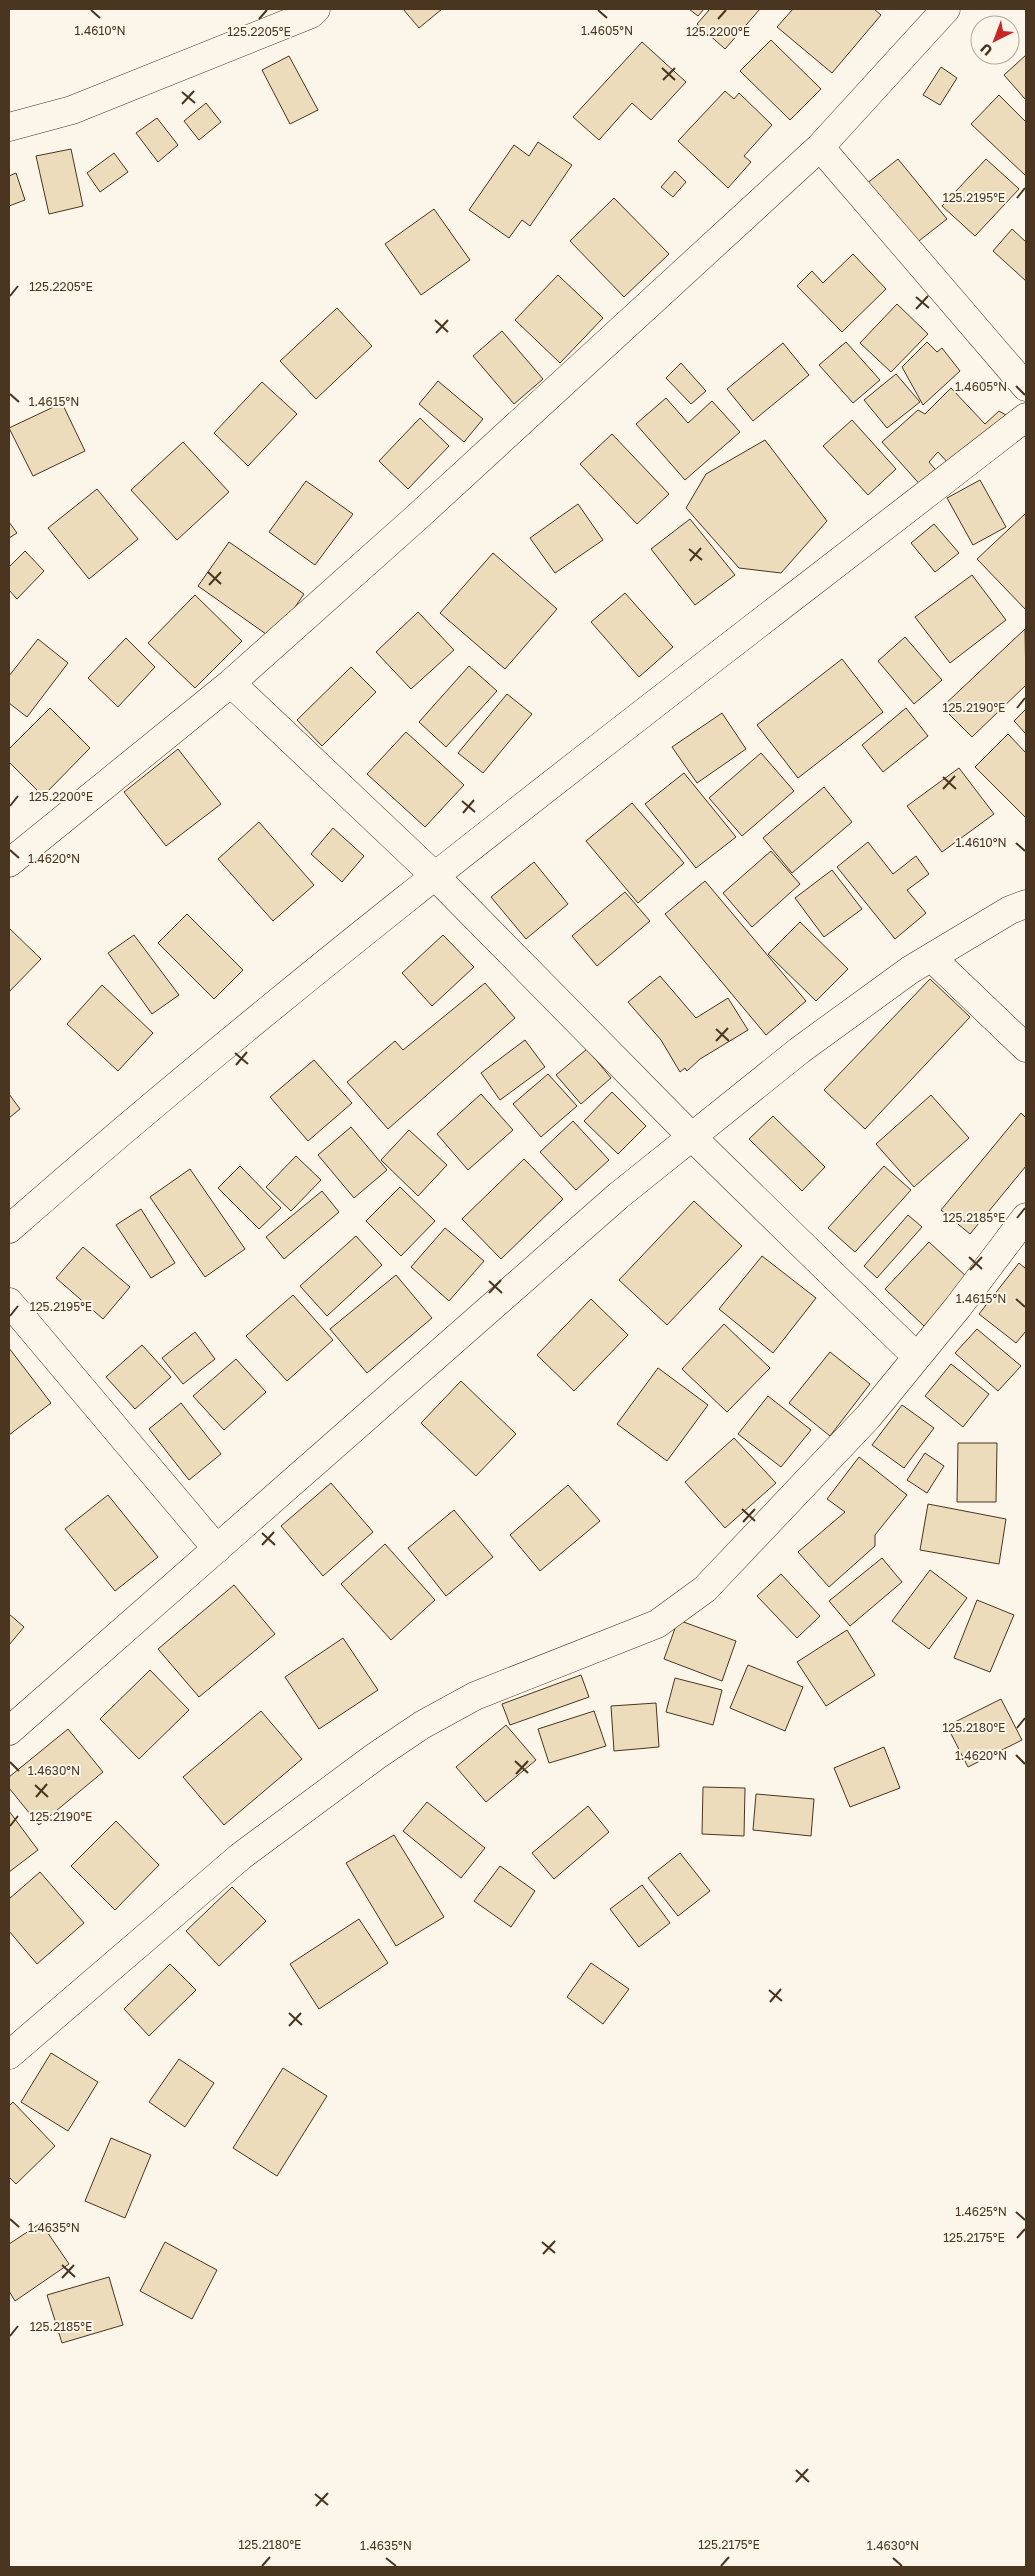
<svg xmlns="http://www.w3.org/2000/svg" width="1035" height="2576" font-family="'Golos Text',sans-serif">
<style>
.building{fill:#ecdcbc;stroke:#4a3520}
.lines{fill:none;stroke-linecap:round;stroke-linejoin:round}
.minor-casing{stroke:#4a3520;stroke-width:29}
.minor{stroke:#fbf6e9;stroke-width:28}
.ticks{fill:none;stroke:#4a3520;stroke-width:2}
.ticks-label{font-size:12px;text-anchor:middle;fill:#4a3520;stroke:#fbf6e9;stroke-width:4;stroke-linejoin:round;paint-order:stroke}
</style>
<rect width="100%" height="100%" fill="#fbf6e9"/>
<path class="building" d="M403,9h39l-23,19z
M689,9h15l-6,7z
M710,9h50l-35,40 -28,-25z
M793,9h81l7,6 -49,58 -55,-46z
M771,40l50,49 -31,31 -50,-49z
M642,42l44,40 -35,38 -19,-17 -33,37 -26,-23z
M1026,55v45l-22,-25z
M289,56l29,54 -28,14 -28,-54z
M941,67l16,11 -17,27 -17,-10z
M725,91l9,8 5,-6 33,32 -28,31 7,6 -23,26 -50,-47z
M999,95l27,27v54l-55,-52z
M206,103l15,19 -22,18 -15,-19z
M157,118l21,27 -20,17 -22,-29z
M538,142l34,23 -42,61 -8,-6 -13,18 -40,-28 45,-65 15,11z
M71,149l12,57 -34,8 -13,-58z
M114,153l14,19 -28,20 -13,-19z
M898,159l49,60 -32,25 -49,-60z
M986,159l33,30 -44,47 -33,-30z
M675,171l11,11 -13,15 -12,-10z
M16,173l9,27 -16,6v-30z
M614,198l55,56 -45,43 -54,-56z
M434,209l36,51 -49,35 -36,-51z
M1012,229l14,13v39l-33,-30z
M853,254l33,35 -44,43 -45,-46 15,-15 11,12z
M558,275l45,43 -43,45 -45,-43z
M897,304l31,30 -37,38 -31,-29z
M337,308l35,38 -56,53 -36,-38z
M502,331l41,48 -29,25 -41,-48z
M846,342l34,38 -27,23 -34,-38z
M927,342l10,10 5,-4 18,23 -37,34 -21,-38z
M783,343l26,32 -56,46 -26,-32z
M681,363l25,28 -15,13 -25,-26z
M896,374l24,28 -33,26 -23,-28z
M438,381l45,38 -19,23 -45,-38z
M262,382l35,32 -49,52 -34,-33z
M951,388l34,36 14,-13 7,4 -55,51 -13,-14 -9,10 10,12 -15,15 -42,-47 36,-32 7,4z
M666,398l22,25 24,-22 28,31 -55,48 -49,-56z
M62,403l23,48 -52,25 -24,-48z
M420,418l29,28 -41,43 -29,-28z
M852,420l44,49 -28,26 -45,-49z
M612,434l57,60 -32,30 -57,-60z
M765,440l62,81 -46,52 -42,-5 -53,-60 20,-34z
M183,442l46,50 -52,48 -46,-50z
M980,480l26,47 -33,18 -26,-47z
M306,481l47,33 -38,51 -46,-33z
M97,489l41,50 -49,40 -41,-51z
M578,504l25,36 -48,33 -25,-35z
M1025,514l1,1v95l-49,-51z
M690,519l45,56 -40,30 -44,-56z
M9,522l8,11 -8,5z
M934,524l25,29 -24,19 -24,-29z
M229,542l75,52 -31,45 -75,-53z
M25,551l19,20 -27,28 -8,-9v-23z
M493,553l64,56 -52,60 -65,-56z
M972,575l34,45 -56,43 -35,-46z
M625,593l48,54 -34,30 -48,-55z
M195,595l47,46 -47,47 -47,-45z
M418,612l36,38 -43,39 -35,-37z
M1025,629l1,56 -54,52 -30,-30z
M905,637l37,43 -28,24 -36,-43z
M126,638l29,29 -37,40 -30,-29z
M38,639l30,24 -41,54 -18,-14v-27z
M842,659l41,53 -85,66 -41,-53z
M469,666l28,25 -51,56 -27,-25z
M351,667l25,25 -54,54 -25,-26z
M507,694l25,20 -49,59 -25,-20z
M50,708l40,40 -47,48 -34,-34v-13z
M906,708l22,28 -45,36 -21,-27z
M1026,709v25l-12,-13z
M722,713l24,36 -49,34 -25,-36z
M406,732l58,53 -39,42 -58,-53z
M1008,734l18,19v65l-51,-51z
M178,749l43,55 -55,42 -42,-54z
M761,753l33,38 -52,45 -33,-38z
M959,768l35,46 -52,38 -35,-46z
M684,773l52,64 -40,31 -51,-64z
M824,787l28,35 -60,51 -29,-35z
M632,803l52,60 -46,40 -52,-62z
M259,822l55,63 -41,36 -55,-62z
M333,828l31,28 -22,26 -31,-28z
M868,842l25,32 23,-18 13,18 -22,16 19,23 -31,26 -58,-72z
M771,851l29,33 -48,43 -29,-34z
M534,862l34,42 -42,35 -35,-42z
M832,870l30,39 -38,28 -29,-39z
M705,881l101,120 -40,34 -101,-121z
M625,892l25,29 -53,45 -25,-30z
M187,914l56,56 -29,29 -56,-56z
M800,922l48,47 -32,32 -48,-47z
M9,928l32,31 -32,33z
M134,935l45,60 -27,19 -44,-61z
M443,935l31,32 -42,39 -30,-33z
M660,976l36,42 32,-20 20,32 -48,29 -13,12 -2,-3 -5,4 -19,-32 -33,-38z
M930,979l40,38 -105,112 -41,-39z
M485,983l30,35 -127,111 -41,-47 48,-41 8,9z
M102,985l51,48 -35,38 -51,-47z
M525,1040l20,27 -45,33 -19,-27z
M587,1049l24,29 -30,26 -25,-29z
M314,1060l38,43 -44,38 -38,-44z
M548,1074l29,32 -36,31 -28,-33z
M612,1092l34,34 -28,28 -34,-33z
M9,1094l11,15 -11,9z
M481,1094l32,36 -45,40 -31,-36z
M931,1095l38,43 -55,49 -38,-43z
M1021,1113l5,5v48l-56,68 -29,-24z
M773,1116l52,51 -23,24 -53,-52z
M573,1121l36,39 -33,30 -36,-38z
M351,1127l36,43 -33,28 -36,-43z
M409,1130l38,35 -29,31 -37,-36z
M296,1156l25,24 -30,31 -25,-24z
M524,1159l39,40 -62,60 -39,-40z
M240,1166l41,42 -22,21 -41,-41z
M884,1166l27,24 -56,62 -27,-24z
M190,1169l55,80 -40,28 -55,-80z
M400,1187l35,34 -34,35 -35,-35z
M322,1191l17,21 -55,47 -18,-22z
M694,1201l48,45 -75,79 -48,-45z
M141,1209l34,54 -24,15 -35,-53z
M908,1215l14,12 -45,51 -13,-12z
M445,1228l39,33 -35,40 -38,-34z
M356,1236l26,29 -55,51 -27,-30z
M929,1242l39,36 -44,48 -39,-37z
M83,1247l47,40 -27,32 -47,-41z
M762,1256l54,42 -43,55 -54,-44z
M1019,1263l7,6v62l-10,12 -37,-29z
M396,1275l36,43 -65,55 -37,-44z
M293,1295l40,45 -46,41 -41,-45z
M591,1299l37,36 -54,56 -37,-36z
M724,1324l46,44 -43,44 -45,-43z
M977,1329l44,37 -23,25 -43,-38z
M195,1332l20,27 -32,25 -21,-26z
M142,1345l29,32 -36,32 -29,-32z
M9,1348l42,55 -42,32z
M830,1352l40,32 -40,52 -41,-33z
M236,1359l30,33 -42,38 -31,-34z
M951,1364l38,30 -26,33 -38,-31z
M658,1368l50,37 -41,56 -50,-37z
M461,1381l55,53 -40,42 -55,-53z
M768,1396l43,34 -30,37 -43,-33z
M181,1403l40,51 -32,26 -40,-51z
M902,1405l32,23 -30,40 -32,-23z
M734,1438l42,45 -51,45 -40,-46z
M958,1443h39l-1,59h-39z
M925,1453l19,13 -17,27 -20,-13z
M859,1457l48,38 -32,40v11l-46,41 -31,-35 47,-40 -18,-13z
M331,1483l42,49 -50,44 -42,-50z
M568,1485l32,36 -60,50 -30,-36z
M108,1495l50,62 -43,34 -50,-62z
M928,1504l78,15 -7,45 -79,-14z
M454,1510l39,47 -47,39 -38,-48z
M385,1544l50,56 -44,40 -50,-56z
M882,1558l20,24 -52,44 -21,-25z
M930,1570l37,28 -38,51 -37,-28z
M781,1574l39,42 -23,22 -40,-42z
M234,1585l41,49 -76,63 -41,-48z
M977,1600l37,15 -24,57 -36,-14z
M9,1614l15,13 -15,18z
M678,1620l58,21 -14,40 -58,-22z
M847,1630l28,45 -49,31 -29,-44z
M343,1638l35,52 -59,39 -34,-52z
M748,1665l55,22 -18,44 -55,-23z
M150,1670l39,40 -50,49 -39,-40z
M581,1675l8,22 -79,28 -8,-21z
M675,1678l47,12 -9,35 -47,-13z
M1001,1699l21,41 -54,27 -21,-41z
M656,1703l3,44 -45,4 -3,-45z
M261,1711l41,48 -78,66 -41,-48z
M594,1711l12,35 -57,17 -11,-34z
M506,1725l30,35 -50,42 -30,-35z
M68,1729l35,43 -64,53 -30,-37v-11z
M884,1747l16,41 -50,19 -16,-39z
M703,1787l42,1 -1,48 -42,-2z
M756,1794l58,5 -3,37 -58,-6z
M427,1802l58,46 -24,30 -58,-47z
M588,1806l21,26 -55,47 -22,-26z
M9,1811l29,39 -29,22z
M116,1821l43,44 -44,45 -44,-44z
M394,1835l50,82 -48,29 -50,-83z
M680,1853l30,38 -32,25 -30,-38z
M500,1866l35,25 -24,36 -37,-26z
M40,1872l44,51 -47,41 -28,-33v-32z
M642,1885l28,38 -31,24 -29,-38z
M232,1887l34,34 -47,45 -33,-35z
M359,1919l29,44 -69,46 -29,-45z
M591,1963l38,26 -26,35 -36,-27z
M170,1964l26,26 -47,46 -25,-27z
M51,2053l47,29 -30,49 -47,-29z
M179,2059l35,24 -29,44 -36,-25z
M283,2068l44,28 -50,80 -44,-28z
M13,2102l42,44 -39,38 -7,-7v-71z
M111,2138l40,17 -26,63 -40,-17z
M41,2223l28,41 -54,37 -6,-10v-47z
M165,2242l52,28 -25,49 -52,-28z
M109,2277l14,48 -61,18 -15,-48z"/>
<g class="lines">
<defs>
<path id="minor" d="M9,127l63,-17 239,-96 5,-5
M820,147l126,-138
M231,683l205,194 256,260 225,220
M9,863l222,-180 184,-164 405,-372 206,240
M932,958l94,90
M9,1229c326,-286 675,-546 1017,-812
M9,1302l208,247
M9,1731l609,-535 182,-146 110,-80 100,-60 16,-6
M9,2055l232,-199 135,-100 46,-31 53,-29 182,-72 48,-35 163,-172 90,-110 68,-90"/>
</defs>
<use href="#minor" class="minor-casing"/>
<use href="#minor" class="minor"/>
</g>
<path class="ticks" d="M91,10l9,8M598,10l9,8M259,19l8,-9M718,19l8,-9M662,68l13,12M663,80l12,-12M182,92l13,11M182,104l12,-13M1017,198l8,-10M10,296l8,-10M916,297l13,11M916,309l12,-13M435,320l13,12M436,333l12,-13M1016,386l9,9M10,394l9,8M689,549l13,11M690,561l11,-13M208,572l13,12M209,585l12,-13M1017,708l8,-10M943,777l13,12M943,789l12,-13M462,801l13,11M10,806l8,-10M463,813l11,-13M1016,843l9,8M10,850l9,8M716,1029l13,12M716,1041l12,-13M235,1053l13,11M236,1065l11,-13M1017,1218l8,-10M969,1257l13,12M970,1270l12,-13M489,1281l13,12M489,1293l12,-13M1016,1299l9,8M10,1316l8,-10M742,1509l13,12M743,1522l12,-13M262,1533l13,12M262,1545l12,-13M1017,1728l8,-10M1016,1755l9,9M515,1761l13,12M10,1762l9,9M516,1774l12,-13M35,1785l13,12M36,1797l11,-13M10,1826l8,-10M769,1990l13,11M770,2002l11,-13M289,2013l13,12M289,2026l12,-13M1016,2212l9,8M10,2219l9,8M1017,2238l8,-9M542,2242l13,11M543,2254l12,-13M62,2265l13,12M62,2278l12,-13M10,2336l8,-10M796,2470l13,12M796,2482l12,-13M315,2494l13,11M316,2506l12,-13M386,2558l10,8M893,2558l9,8M262,2566l8,-9M721,2566l8,-9"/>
<g class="ticks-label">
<text x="100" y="35">1.4610°N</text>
<text x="607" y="35">1.4605°N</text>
<text x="259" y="36">125.2205°E</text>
<text x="718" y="36">125.2200°E</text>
<text x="974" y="202">125.2195°E</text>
<text x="61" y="291">125.2205°E</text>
<text x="981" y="391">1.4605°N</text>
<text x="54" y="406">1.4615°N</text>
<text x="974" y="712">125.2190°E</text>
<text x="61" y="801">125.2200°E</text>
<text x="981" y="847">1.4610°N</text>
<text x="54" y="863">1.4620°N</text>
<text x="974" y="1222">125.2185°E</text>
<text x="981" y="1303">1.4615°N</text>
<text x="61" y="1311">125.2195°E</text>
<text x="974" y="1732">125.2180°E</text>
<text x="981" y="1760">1.4620°N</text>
<text x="54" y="1775">1.4630°N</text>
<text x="61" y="1821">125.2190°E</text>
<text x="981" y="2216">1.4625°N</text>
<text x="54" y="2232">1.4635°N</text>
<text x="974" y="2242">125.2175°E</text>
<text x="61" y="2331">125.2185°E</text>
<text x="270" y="2549">125.2180°E</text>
<text x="729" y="2549">125.2175°E</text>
<text x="386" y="2550">1.4635°N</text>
<text x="893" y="2550">1.4630°N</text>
</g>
<rect width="1035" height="2576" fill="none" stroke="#4a3520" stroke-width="20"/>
<g transform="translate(995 40) rotate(222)"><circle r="24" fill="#fbf6e9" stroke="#b4a999"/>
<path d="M0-4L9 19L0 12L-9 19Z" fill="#c62828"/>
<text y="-8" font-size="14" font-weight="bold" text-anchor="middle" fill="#4a3520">U</text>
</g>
</svg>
